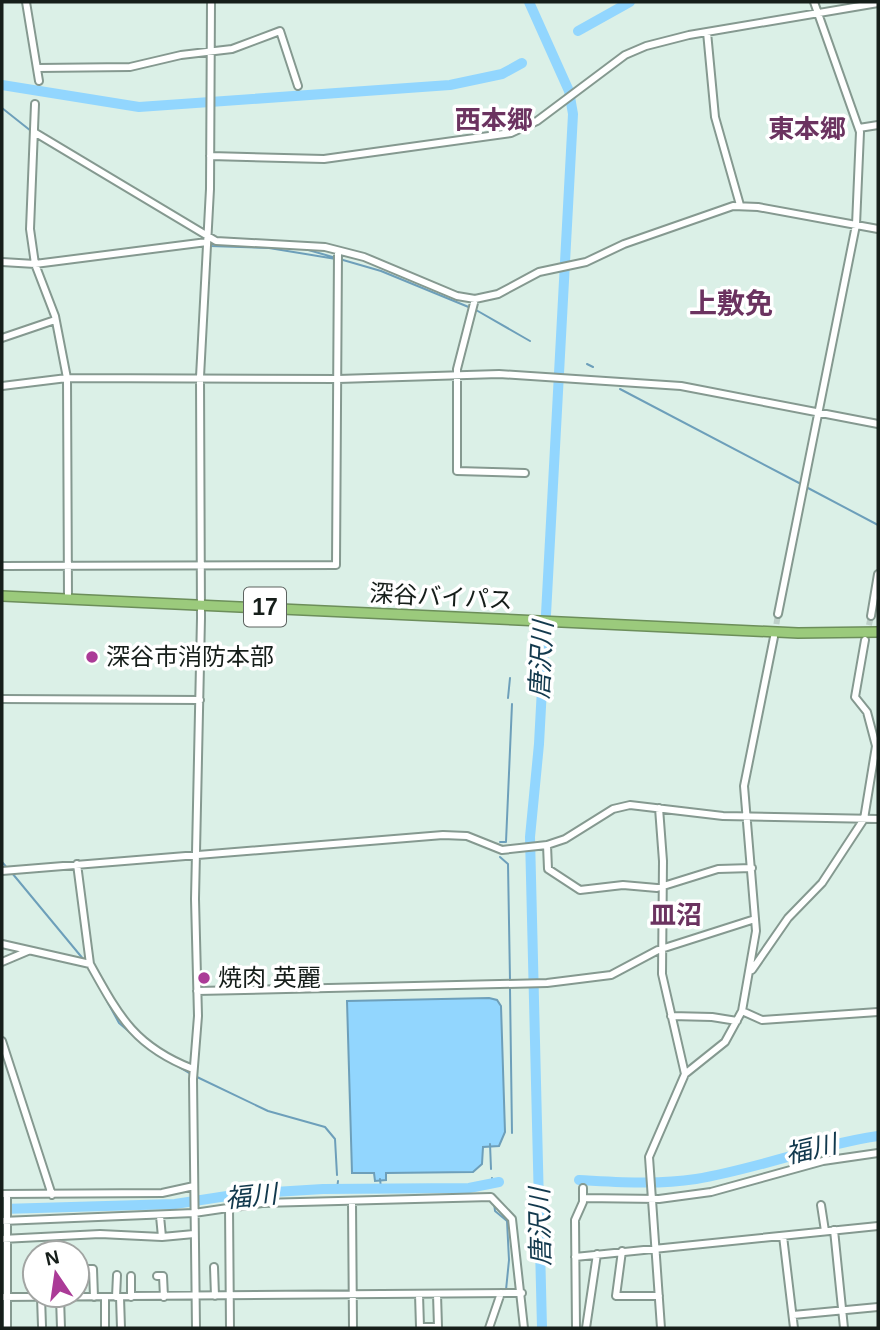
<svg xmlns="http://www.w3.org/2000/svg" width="880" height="1330" font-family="Arial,'Noto Sans JP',sans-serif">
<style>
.water{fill:#92d6fe;stroke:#6d9fba;stroke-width:2}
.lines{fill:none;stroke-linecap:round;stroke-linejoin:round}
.stream{stroke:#6d9fba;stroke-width:2}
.river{stroke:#92d6fe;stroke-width:10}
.minor-tunnel{stroke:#bdd0c8;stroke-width:6;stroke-dasharray:6 3;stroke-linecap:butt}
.minor-casing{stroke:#859990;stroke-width:10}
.highway-casing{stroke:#6c8e5a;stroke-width:12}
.minor{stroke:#fff;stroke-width:6}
.highway{stroke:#9bca7c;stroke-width:9}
.poi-dot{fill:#ab3b97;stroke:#fff;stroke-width:2.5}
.labels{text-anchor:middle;stroke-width:7;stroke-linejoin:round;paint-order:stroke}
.shield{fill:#fff;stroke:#5c625f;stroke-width:2}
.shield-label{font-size:23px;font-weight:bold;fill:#161e1a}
.street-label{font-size:24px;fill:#161e1a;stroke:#fff}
.poi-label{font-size:24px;fill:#161e1a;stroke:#fff;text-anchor:start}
.neighbourhood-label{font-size:26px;font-weight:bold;fill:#6b3360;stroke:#fff}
.water-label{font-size:26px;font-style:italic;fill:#12394d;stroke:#fff}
.quarter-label{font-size:28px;font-weight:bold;fill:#6b3360;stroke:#fff}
</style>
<rect width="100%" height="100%" fill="#dbf0e7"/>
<path class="water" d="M489,998l8,2 4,6 4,126 -6,14 -16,1 -1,17 -9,8 -87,1v7l-11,1 -1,-8h-22l-5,-172z"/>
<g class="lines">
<path class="stream" d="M2,108l29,23
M73,159l133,80
M210,246l59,2 67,11
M305,249l76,22 90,37
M476,310l54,31
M587,364l6,3
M620,389l181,95
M808,488l70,37
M508,698l2,-20
M500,842h6l6,-138
M500,857l8,7 2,116
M2,862l6,7
M12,873l72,87
M89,968l30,55 28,24
M510,989l2,144
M161,1056l28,17
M197,1077l71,34 57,16 10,12 2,36
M490,1144l1,25
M492,1178l2,9
M380,1179l1,9
M337,1189l1,-8
M494,1203l1,8 12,10 2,39 -3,30"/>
<path class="river" d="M529,2l40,89 4,23 -34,630 -9,93 12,491
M578,31l52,-29
M2,85l137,22 311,-22 52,-11 20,-11
M579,1180c40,2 78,5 117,-1 62,-10 120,-34 182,-43
M2,1209l173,-5 65,-10 83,-5 146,-1 30,-6"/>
<path class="minor-tunnel" d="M775,633l3,-19
M867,634l4,-18"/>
<defs>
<path id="minor" d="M26,2l13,79
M707,32l8,85 25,88
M38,68l92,-1 51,-12 51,-6 48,-18 18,55
M35,104l-5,125 5,35 20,52 12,62 1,221
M859,128l19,-3
M34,132l182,109 109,6 39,10 93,39 18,3 23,-5 41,-22 47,-10 38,-18 109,-38 25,1 120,22
M210,156l114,3 187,-26 26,-12 88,-66 21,-9 43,-11 189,-32
M2,262l33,2 172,-22
M475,299l-18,70v102l68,2
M2,338l53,-18
M2,386l65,-8 271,1 161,-5 182,12 197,38
M2,566l334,-1 2,-314
M778,614l78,-389 4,-93 -46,-130
M871,616l7,-42
M2,699l198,1
M659,808l4,53 -1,113 23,100
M547,845l1,24 32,21 43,-5 34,3 61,-19 34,-1
M2,871l441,-36 24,1 35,14 45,-5 18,-6 48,-30 17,-4 93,11 155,3
M2,944l88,20 -13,-100
M2,962l26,-11
M90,964c29,52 44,82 103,105
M752,970l36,-52 34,-35 42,-64 12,-73 -9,-34 -12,-15 10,-57
M197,991l350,-8 64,-8 47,-25 97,-31
M742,1011l20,9 116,-8
M671,1016l41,1 25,4
M2,1041l50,154
M2,1194l160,-1 32,-7
M7,1194v134
M583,1198l76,1 52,-7 112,-31 55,-8
M352,1202l1,126
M821,1205l4,26
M229,1207l1,121
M160,1216l2,21
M2,1221l192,-8 68,-10 229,-6 21,22 12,109
M834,1230l10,98
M783,1236l11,92
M2,1239l98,-5 62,3 32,-3
M622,1251l-6,45h43
M575,1257l303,-31
M214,1267l1,29
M77,1272v-3h16l1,28
M131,1276v21
M157,1276h6l1,21
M419,1294l1,33h18l-1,-33
M2,1297l520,-4
M41,1297l1,29
M60,1297l1,31
M105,1297v31
M116,1297l1,-22
M120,1297l1,31
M793,1315l85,-8
M196,1328l-3,-249 5,-63 -3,-117 6,-281 -1,-241 10,-188 1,-187
M489,1328l12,-35
M576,1328l-1,-108 8,-18v-14
M586,1328l11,-74
M661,1328l-12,-171 36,-83 40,-32 17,-31 14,-80 -12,-145 30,-149"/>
<path id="highway" d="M2,596l796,37 80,-1"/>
</defs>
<use href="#minor" class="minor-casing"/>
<use href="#highway" class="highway-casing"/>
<use href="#minor" class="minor"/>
<use href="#highway" class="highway"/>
</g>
<g class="poi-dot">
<circle cx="92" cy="657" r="7"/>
<circle cx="204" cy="978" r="7"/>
</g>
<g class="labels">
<rect class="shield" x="244" y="587.5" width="42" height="39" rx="5"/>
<g class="shield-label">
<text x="265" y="615">17</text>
</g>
<g class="street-label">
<text transform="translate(441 597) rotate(3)" y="8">深谷バイパス</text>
</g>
<g class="poi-label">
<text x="106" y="665">深谷市消防本部</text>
<text x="218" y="986">焼肉 英麗</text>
</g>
<g class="neighbourhood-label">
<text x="494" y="129">西本郷</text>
<text x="807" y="138">東本郷</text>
<text x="676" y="924">皿沼</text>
</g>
<g class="water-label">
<text transform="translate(541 660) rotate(-87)" y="9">唐沢川</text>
<text transform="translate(811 1149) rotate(-13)" y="9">福川</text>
<text transform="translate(251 1196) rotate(-6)" y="9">福川</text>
<text transform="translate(540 1227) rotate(-91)" y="9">唐沢川</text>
</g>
<g class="quarter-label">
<text x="731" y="313">上敷免</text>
</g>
</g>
<rect width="880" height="1330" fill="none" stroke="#161e1a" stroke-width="7"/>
<g transform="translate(56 1274) rotate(347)"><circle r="33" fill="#ffffff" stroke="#a2a5a3" stroke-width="2"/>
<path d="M0-5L12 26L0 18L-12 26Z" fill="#ab3b97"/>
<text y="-10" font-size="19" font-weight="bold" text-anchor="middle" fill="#161e1a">N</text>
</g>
</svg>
